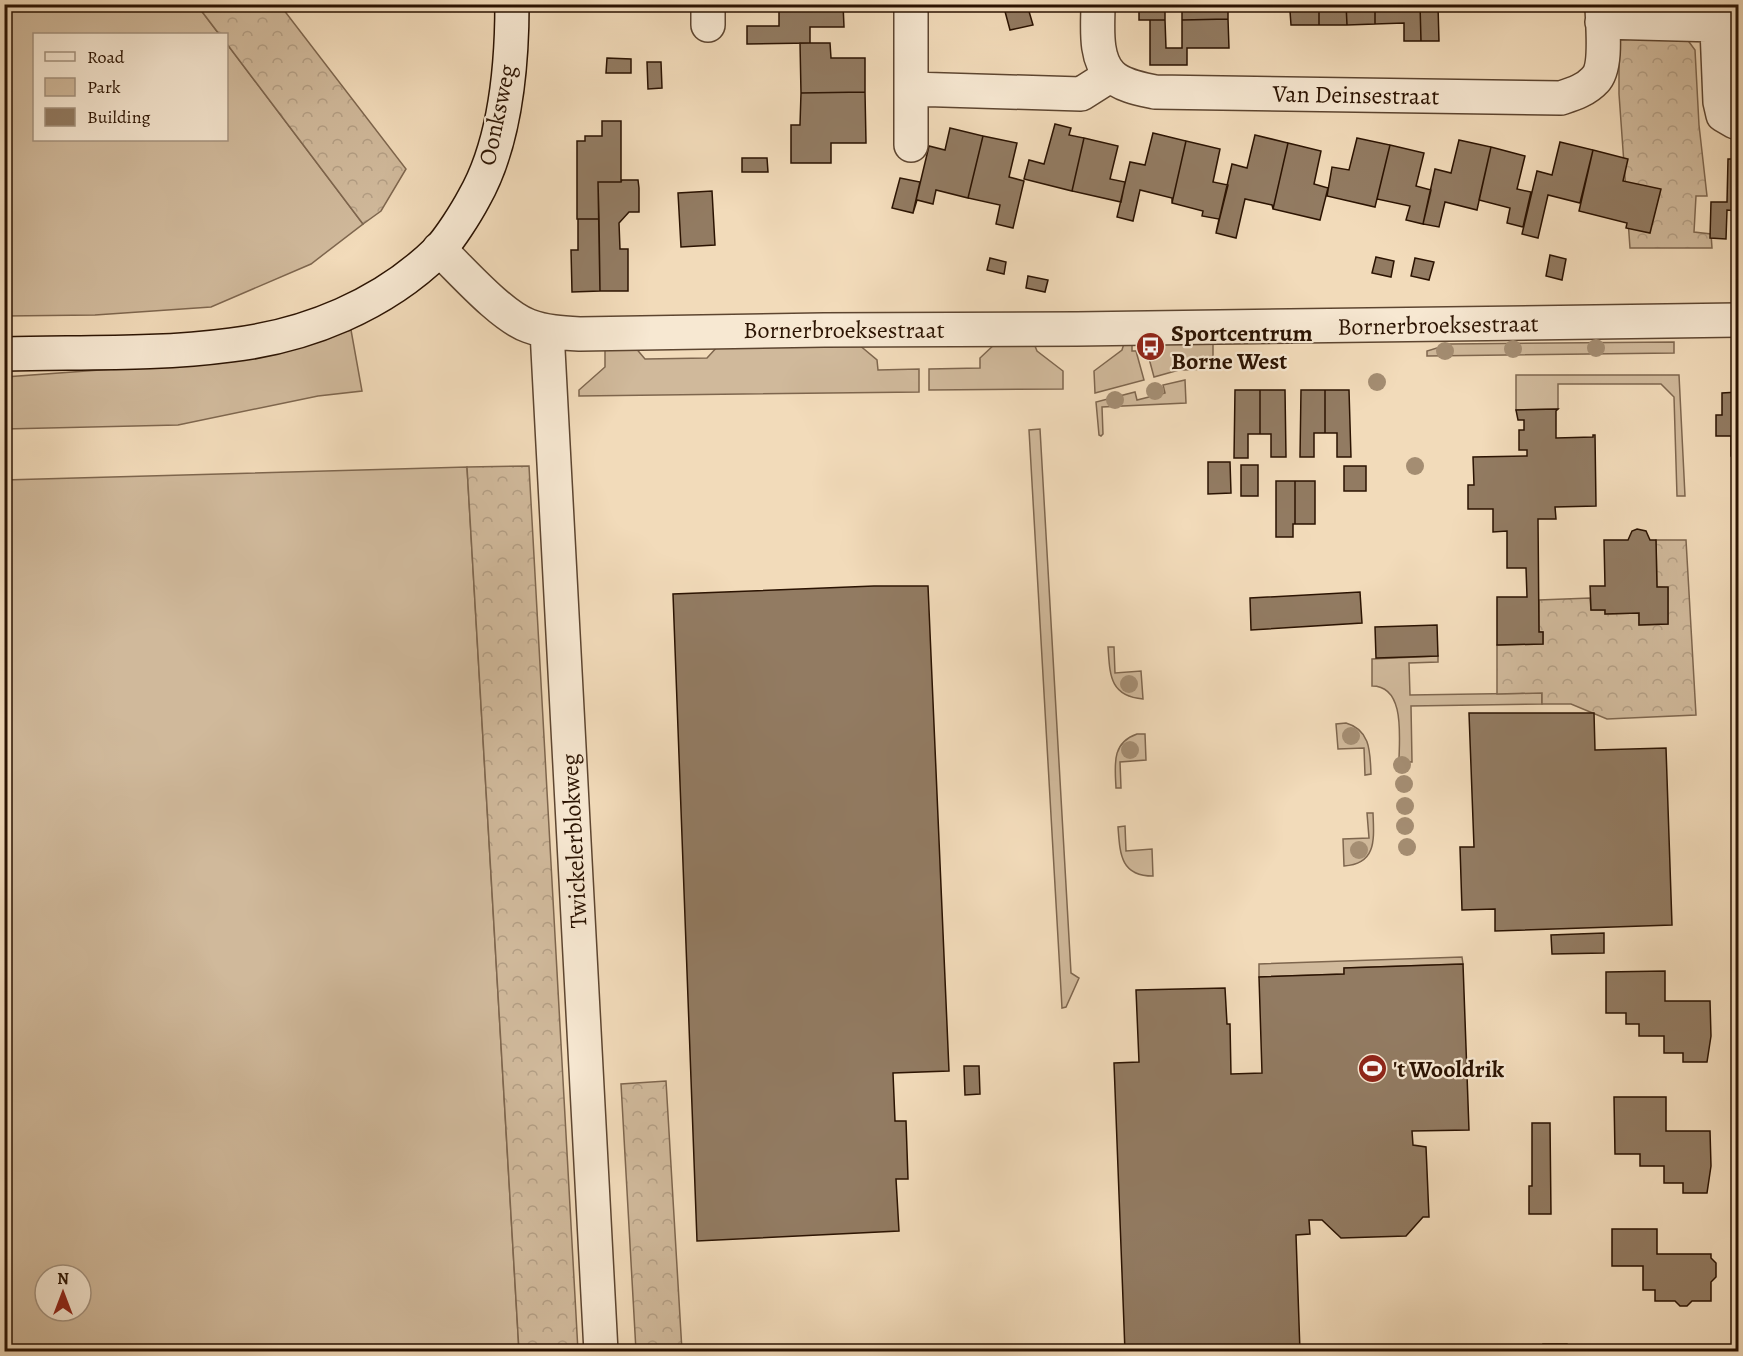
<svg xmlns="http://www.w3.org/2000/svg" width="1743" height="1356" font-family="Alegreya,serif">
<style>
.green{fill:#d0b99b;stroke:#7e664e;stroke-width:1.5;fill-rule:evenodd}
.forest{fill:url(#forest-crowns);stroke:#7e664e;stroke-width:1.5}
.building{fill:#927b62;stroke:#2b1302;stroke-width:1.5}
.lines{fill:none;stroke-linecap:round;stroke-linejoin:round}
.minor-casing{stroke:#5d4530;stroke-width:36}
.secondary-casing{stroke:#2b1302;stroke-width:36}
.minor{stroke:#f7e8d2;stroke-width:33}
.secondary{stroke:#f7e8d2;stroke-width:33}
.tree{fill:#a48d72}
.labels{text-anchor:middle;stroke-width:4.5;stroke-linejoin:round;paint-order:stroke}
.street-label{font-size:24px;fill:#2b1302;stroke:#f7e8d2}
.poi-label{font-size:24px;font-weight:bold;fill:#2b1302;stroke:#f7e8d2;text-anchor:start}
</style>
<defs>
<pattern id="forest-crowns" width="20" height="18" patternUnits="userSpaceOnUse" patternTransform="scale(1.5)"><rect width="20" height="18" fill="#d0b99b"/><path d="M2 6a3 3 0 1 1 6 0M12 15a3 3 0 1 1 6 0" fill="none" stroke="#b39e84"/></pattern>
</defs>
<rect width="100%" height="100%" fill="#f2dbba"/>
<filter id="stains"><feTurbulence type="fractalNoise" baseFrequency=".00333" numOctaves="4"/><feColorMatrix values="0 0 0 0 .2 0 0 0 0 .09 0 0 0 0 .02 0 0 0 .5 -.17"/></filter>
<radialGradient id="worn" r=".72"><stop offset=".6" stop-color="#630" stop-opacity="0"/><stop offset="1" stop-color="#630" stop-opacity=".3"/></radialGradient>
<path class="green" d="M4,5h193l22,29h-185v106h192l1,-96 136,180 -52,40 -100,43 -116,8 -90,1z
M351,330l11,61 -44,5 -140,29 -173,4v-52l244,-18z
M1125,340h7v11h4l8,29 -49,13 -1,-22 28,-21z
M1153,340h60v29l-34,1 -25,7 -7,-26h6z
M1033,341l4,10 26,20v18l-134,1v-21l51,-1v-10l17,-16z
M1674,342v11l-247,3v-5l23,-7z
M858,344l19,16 1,10 41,-1v23l-340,4v-6l26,-23v-20l29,-1 11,13 62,-1 11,-12z
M1516,375h163l6,121h-8l-3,-99 -13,-13h-103v25l-42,1z
M1185,380l1,23 -84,4 1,27 -2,2 -2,-1 -3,-33 39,-10 2,8 28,-7 -2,-8z
M1040,429l31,544 8,5 -13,29 -4,1 -33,-578z
M467,467l52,884h-514l-1,-871zM45,1275h36v36h-36z
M1108,647h6l1,26 26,-2 2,28c-34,-3 -33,-25 -35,-52z
M1438,656v6l-29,1 1,32 132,-2v11l-131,2 1,56h-13c0,-23 7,-76 -27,-76v-27z
M1346,723c25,7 24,30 25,51l-6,1 -1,-27 -26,1 -2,-25z
M1137,734h8l1,26 -26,2 1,26h-5c-1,-23 -5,-45 21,-54z
M1367,813h6c1,26 4,51 -29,53l-1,-27 26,-1z
M1125,826l1,25 26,-2 1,27c-33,0 -33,-23 -35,-49z
M1462,957l1,7 -119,4v6l-85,3v-13z"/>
<path class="forest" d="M197,5h83l126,164 -25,42 -18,13 -136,-180 -1,-10h-7z
M1619,28l62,3 14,19 4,75 8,71h-11l-2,36 17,2 1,14h-82l-11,-154z
M529,466l49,885h-59l-52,-884z
M1656,540h30l10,175 -89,4 -36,-15h-29v-11l-45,1v-49l46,-1v-12h-4v-32l51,-2 1,12h14v4l34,-1v12l29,-1v-36l-11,-1z
M666,1081l16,270h-46l-15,-267z"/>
<path class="building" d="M779,4h64l1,23h-34v16l-63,1v-18h32z
M1003,4h37l-12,4 5,17 -23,5z
M1139,4h26v16h-26z
M1182,4h46v15l-46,1z
M1274,4h45v21h-28l-1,-14h-16z
M1319,4h27l1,21h-28z
M1346,4h29v20l-28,1z
M1375,4h45l1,37h-17v-18l-29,1z
M1420,4h46v2h-28l1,35h-18z
M1228,19l1,29h-42v17h-37v-45h15l1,28h16v-28z
M800,43h30l1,15h34v34l-64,1z
M607,58l24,1v14h-25z
M647,62h14l1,26 -14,1z
M865,92l1,51h-35v20h-40v-38h9l1,-32z
M602,121h19v61h-23l1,37h-22v-78h8v-5h17z
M1055,124l16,4 -2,7 15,3 -12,53 -48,-12 5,-19 15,4z
M950,128l33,8 -15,62 -32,-8 -3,14 -16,-4 -4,13 16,-67 16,4z
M1153,133l33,8 -14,62v-5l-32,-8 -7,31 -16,-4 13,-55 15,3z
M1255,135l33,8 -15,66 -1,-4 -27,-6 -9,39 -20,-5 16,-69 15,4z
M983,136l34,7 -8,34 15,4 -11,47 -17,-4 4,-19 -32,-7z
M1084,138l34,8 -8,33 15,3 -4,20 -49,-11z
M1357,138l33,7 -15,62 -48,-11 5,-29 17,3z
M1459,140l32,7 -14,63 -32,-8 -6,25 -16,-3 12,-55 16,4z
M1186,141l34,8 -7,33 15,3 -12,48 3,-14 -17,-3 1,-5 -31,-8z
M1560,142l33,8 -13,53 -32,-8 -10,43 -16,-4 15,-63 15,4z
M1288,143l33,8 -7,33 14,4 -8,32 -47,-11z
M1390,145l34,8 -8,33 15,4 -8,34 -17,-4 4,-14 -33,-7z
M1491,147l34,9 -8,33 14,3 -8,35 -16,-4 3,-15 -31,-8z
M1593,150l35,9 -5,22 38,8 -11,44 -24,-5 1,-5 -48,-12z
M742,158h25l1,14h-26z
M1728,159h10v52l-11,-1 -1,29 -16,-1 1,-36h16z
M900,178l20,4 -7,31 -21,-5z
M622,180h16l1,8v24h-10l-10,11 1,26h8v42h-28l-2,-109h23z
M712,191l3,54 -34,2 -3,-54z
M578,219h21l1,72 -28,1 -1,-42h7z
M1550,255l16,4 -4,21 -16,-4z
M1376,257l18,4 -3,16 -19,-4z
M990,258l16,4 -2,12 -17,-4z
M1415,258l19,4 -5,18 -18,-4z
M1028,276l20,4 -3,12 -19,-4z
M1235,390h25v44h-12v24h-14z
M1260,390h25l1,67h-15v-23h-11z
M1301,390h24v43h-11v24h-14z
M1325,390h24l2,67h-14v-24h-12z
M1738,392v64h-7v-20h-15v-21h6v-22z
M1558,409l-2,2v27l37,-1v-2h2l1,71 -41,1 1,12h-18l1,113h4v12l-46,1v-48h30l-1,-29h-19v-37l-14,1v-23h-25v-24h6l-1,-28 54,-1v-6h-8v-20h5v-10h-6l-2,-10z
M1208,462h22l1,31 -23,1z
M1241,465h17v31h-17z
M1344,466h22v25h-22z
M1276,481h19v43h-2v13h-17z
M1295,481h20v43h-20z
M1637,529l9,2 4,9h6l1,47h11v37l-29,1v-12l-34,1v-4h-14l-1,-24h15l-1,-46h24l4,-9z
M874,586h54l21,485 -56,2 2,48h11l2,58h-12l3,52 -202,10 -24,-647z
M1360,592l2,31 -111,7 -1,-32z
M1437,625l1,31 -62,2 -1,-31z
M1469,713h125l1,37 71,-2 6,177 -177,6v-22l-33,1 -2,-63h14z
M1604,933v20l-52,1 -1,-19z
M1463,964l6,166 -57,1 1,14 13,2 3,70h-6l-17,19 -65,2 -19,-18h-13l1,14 -14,1 4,117h-175l-11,-289 25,-1 -3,-72 89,-2 2,36h3l1,50 31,-1 -3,-96 85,-3v-6z
M1665,971v30h45l1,35 -4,26h-24v-9h-19v-17h-25v-12h-13v-11h-20v-41z
M964,1066h15l1,28 -15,1z
M1614,1097h52v34h44l1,35 -4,27h-24v-10h-19v-17h-24v-12h-25z
M1532,1123h18l1,91h-22v-28h3z
M1612,1229h45v25h54v4l5,5v14l-5,5v19h-19l-5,5h-7l-5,-5h-20v-11h-12v-24h-31z
M1543,1344h24v8h-24z"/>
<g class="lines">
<defs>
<path id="minor" d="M708,4v21
M1098,4c0,22 -4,54 13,71 11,11 30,14 44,17l406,6c12,-4 25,-8 34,-18 13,-13 7,-57 7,-76
M1716,4l4,98 3,13 12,7h3
M1602,22l114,3
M911,89l170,5 30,-19
M911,145v-141
M439,249c22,21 63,68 90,77 16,6 34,7 51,8l244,-4 253,-1 661,-9
M547,331l54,1021"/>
<path id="secondary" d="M4,354c76,-2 152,1 227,-9 76,-9 152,-40 207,-94 11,-11 28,-38 36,-53 31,-54 38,-132 38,-194"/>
</defs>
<use href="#minor" class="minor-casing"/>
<use href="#secondary" class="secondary-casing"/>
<use href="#minor" class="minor"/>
<use href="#secondary" class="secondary"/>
</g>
<g class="tree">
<circle cx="1596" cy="348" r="9"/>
<circle cx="1513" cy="349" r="9"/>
<circle cx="1445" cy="351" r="9"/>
<circle cx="1377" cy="382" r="9"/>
<circle cx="1155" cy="391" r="9"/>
<circle cx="1115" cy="400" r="9"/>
<circle cx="1415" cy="466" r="9"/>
<circle cx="1129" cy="684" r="9"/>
<circle cx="1351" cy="736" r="9"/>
<circle cx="1130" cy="750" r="9"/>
<circle cx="1402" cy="765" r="9"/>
<circle cx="1404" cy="784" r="9"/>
<circle cx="1405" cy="806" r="9"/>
<circle cx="1405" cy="826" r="9"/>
<circle cx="1407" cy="847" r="9"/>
<circle cx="1359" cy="850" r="9"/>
</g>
<defs>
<symbol id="bus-disc" viewBox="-11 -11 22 22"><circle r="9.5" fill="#8f2418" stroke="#f7e8d2"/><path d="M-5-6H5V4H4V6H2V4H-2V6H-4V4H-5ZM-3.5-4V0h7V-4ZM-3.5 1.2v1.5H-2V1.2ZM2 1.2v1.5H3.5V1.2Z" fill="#fff"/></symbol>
<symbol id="stadium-disc" viewBox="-11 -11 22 22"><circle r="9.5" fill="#8f2418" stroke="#f7e8d2"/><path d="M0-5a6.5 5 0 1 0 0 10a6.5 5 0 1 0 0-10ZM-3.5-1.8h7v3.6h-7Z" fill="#fff"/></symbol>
</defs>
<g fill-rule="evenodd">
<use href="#bus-disc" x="1134" y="330" width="33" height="33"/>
<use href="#stadium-disc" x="1356" y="1052" width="33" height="33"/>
</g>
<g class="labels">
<g class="street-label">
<text transform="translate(1356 95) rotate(1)" y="8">Van Deinsestraat</text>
<text transform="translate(497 115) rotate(-78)" y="8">Oonksweg</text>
<text transform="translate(1438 325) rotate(-1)" y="8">Bornerbroeksestraat</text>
<text x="844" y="338">Bornerbroeksestraat</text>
<text transform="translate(574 841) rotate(-93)" y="8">Twickelerblokweg</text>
</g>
<g class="poi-label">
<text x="1171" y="341">Sportcentrum<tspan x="1171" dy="28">Borne West</tspan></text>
<text x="1393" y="1077">'t Wooldrik</text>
</g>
</g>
<rect width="1743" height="1356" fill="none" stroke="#f2dbba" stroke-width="24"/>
<rect x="6" y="6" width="1731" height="1344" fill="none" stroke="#2b1302" stroke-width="3"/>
<rect x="12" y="12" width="1719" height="1332" fill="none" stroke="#2b1302" stroke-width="1.5"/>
<rect x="33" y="33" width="195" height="108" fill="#f7e8d2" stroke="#a5937f" stroke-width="1.5"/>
<rect x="45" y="52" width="30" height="9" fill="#f7e8d2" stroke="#a5937f" stroke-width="1.5"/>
<text x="87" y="63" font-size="18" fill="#2b1302">Road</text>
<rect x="45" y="78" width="30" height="18" fill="#d0b99b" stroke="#a5937f" stroke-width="1.5"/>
<text x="87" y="93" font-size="18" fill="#2b1302">Park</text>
<rect x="45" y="108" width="30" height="18" fill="#927b62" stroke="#a5937f" stroke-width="1.5"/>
<text x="87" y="123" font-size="18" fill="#2b1302">Building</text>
<g transform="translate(63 1293)"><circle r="28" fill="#f7e8d2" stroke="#a5937f" stroke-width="1.5"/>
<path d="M0-4.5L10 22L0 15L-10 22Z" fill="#8f2418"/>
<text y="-9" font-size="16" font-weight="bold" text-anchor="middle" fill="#2b1302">N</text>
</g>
<rect width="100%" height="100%" filter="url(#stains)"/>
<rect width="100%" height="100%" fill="url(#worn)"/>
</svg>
